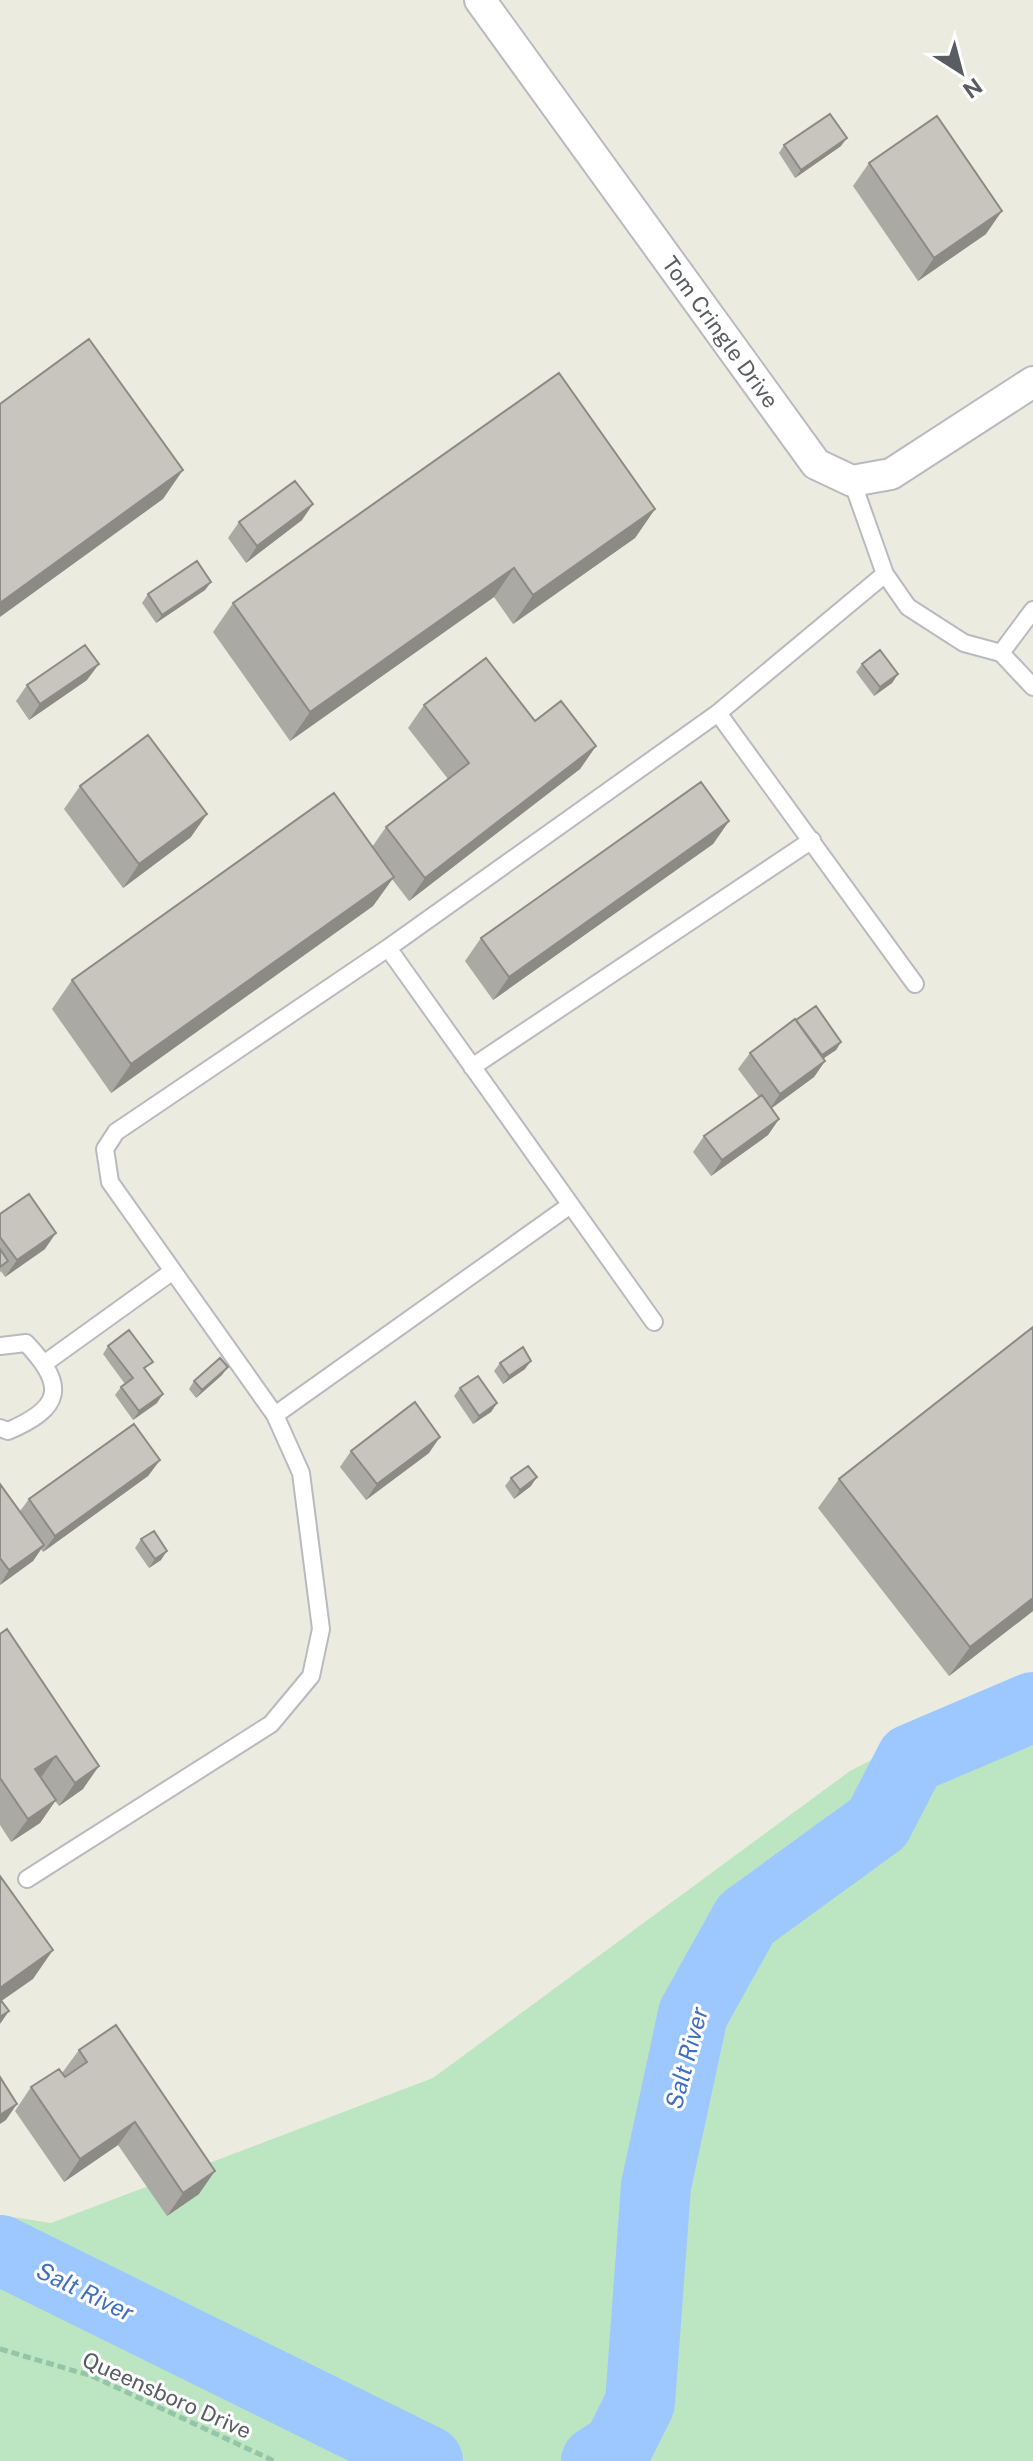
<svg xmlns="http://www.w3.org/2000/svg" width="1033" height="2461" font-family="'Public Sans',sans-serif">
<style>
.green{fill:#bce5c1}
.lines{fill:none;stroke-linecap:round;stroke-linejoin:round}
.river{stroke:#9dc8ff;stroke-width:70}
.lane-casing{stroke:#b8babf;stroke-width:20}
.street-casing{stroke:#b8babf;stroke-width:34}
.path{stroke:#95c5a9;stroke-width:5;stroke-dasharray:8 4;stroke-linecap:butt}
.lane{stroke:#fff;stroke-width:16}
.street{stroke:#fff;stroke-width:30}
.wall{fill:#aba9a3}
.shaded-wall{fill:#8b8a84}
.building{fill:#c7c5bd;stroke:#8b8a84;stroke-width:2}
.labels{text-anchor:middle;stroke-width:6;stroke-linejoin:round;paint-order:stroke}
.street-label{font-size:22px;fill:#595c61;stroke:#fff}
.water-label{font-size:24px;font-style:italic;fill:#406fc2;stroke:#fff}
</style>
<rect width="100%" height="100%" fill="#ecebe0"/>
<path class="green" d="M1033,1677v784h-1033v-246l51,8 382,-145 417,-307z"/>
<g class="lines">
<path class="river" d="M0,2250l428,211
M596,2461l22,-14 22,-44 16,-217 37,-172 53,-95 132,-96 33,-64 122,-52"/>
<defs>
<path id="lane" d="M852,481l33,93 23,33 56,36 37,10 32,34
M1001,653l32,-43
M718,713l197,271
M388,948l266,374
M472,1067l340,-227
M0,1346l26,-3c41,43 36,65 -18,88l-8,-3
M45,1363l128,-92
M275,1415l294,-209
M27,1879l244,-155 40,-48 10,-47 -20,-156 -26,-58 -165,-233 -5,-33 11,-17 272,-184 330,-235 167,-139"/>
<g id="street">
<path id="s1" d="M480,0l336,464 36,17 39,-7 142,-92"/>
</g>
</defs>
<use href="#lane" class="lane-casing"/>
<use href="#street" class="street-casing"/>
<path class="path" d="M0,2349l92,27 182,85"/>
<use href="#lane" class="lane"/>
<use href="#street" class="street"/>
</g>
<path class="wall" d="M784,145l57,1 -46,32 -16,-25z
M869,163l117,71 -68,47 -65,-95z
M655,509l-20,29 -122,86 -19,-27 -204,144 -77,-109 20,-29z
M302,520l-56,43 -18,-25 11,-16z
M211,582l-6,8 -49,33 -14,-20 6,-9z
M862,664l36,10 -6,9 -18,13 -18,-24z
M87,680l-58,40 -13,-19 11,-16z
M424,705l111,16 61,25 -16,23 -171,132 -17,-22 -19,27 -262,187 -59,-84 20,-29 300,-133 14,-20 62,-48 -40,-51z
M80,786l111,51 -68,51 -59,-79z
M729,821l-16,23 -220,156 -28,-39 16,-23z
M796,1021l45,21 -5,8 -12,8 1,3 -11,16 -42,31 7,11 -11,16 -57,41 -18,-24 11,-16 55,-39 -21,-28 12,-16z
M0,1214l45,35 -40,28 -4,-6 -1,2z
M108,1346l38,25 11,32 -24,17 -18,-25 6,-8 4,-3 -22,-30z
M500,1363l25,6 -22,15 -9,-13z
M222,1375l-26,23 -7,-9 5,-8z
M460,1388l37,15 -6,9 -18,12 -19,-28z
M351,1451l78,2 -63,47 -26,-33z
M160,1460l-12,16 -105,76 -2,-3 -8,12 -33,24v-101l20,27 9,-12z
M511,1478l20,8 -17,13 -9,-13z
M839,1479l194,132 -84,65 -131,-168z
M141,1539l20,21 -12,8 -14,-20z
M0,1634l83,155 -24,17 -4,-5 -15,22 -29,19 -11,-17z
M79,2050l120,144 -32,22 -49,-71 -54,37 -49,-71 16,-24 31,-14z"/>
<path class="shaded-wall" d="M847,138l-6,8 -46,32 6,-8z
M1002,211l-16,23 -68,47 16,-23z
M183,470l-20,29 -163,118v-14z
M313,504l-11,16 -56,43 11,-17z
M655,509l-20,29 -122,86 20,-29z
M514,568l-20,29 -204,144 20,-29z
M211,582l-6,8 -49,33 6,-8z
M99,664l-12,16 -58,40 11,-16z
M898,674l-6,9 -18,13 6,-9z
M596,746l-16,23 -171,132 16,-23z
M207,814l-16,23 -68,51 16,-24z
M729,821l-16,23 -220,156 16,-23z
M394,877l-21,29 -262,187 20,-29z
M841,1042l-5,8 -21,14 6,-8z
M825,1061l-11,16 -45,33 11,-16z
M779,1119l-11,16 -57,41 11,-16z
M56,1233l-11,16 -40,28 12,-17z
M531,1361l-6,8 -22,15 6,-8z
M228,1367l-6,8 -26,23 6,-8z
M163,1394l-6,9 -24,17 6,-9z
M497,1403l-6,9 -18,12 6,-8z
M440,1437l-11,16 -63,47 11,-16z
M160,1460l-12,16 -105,76 12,-16z
M537,1477l-6,9 -17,13 6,-9z
M44,1545l-11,16 -33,24 9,-15z
M167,1551l-6,9 -12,8 6,-9z
M1033,1598v13l-84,65 21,-29z
M56,1756l-16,23 -5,-10z
M99,1766l-16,23 -24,17 16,-23z
M56,1800l-16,23 -29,19 17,-23z
M53,1950l-20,29 -33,23v-14z
M9,2011l-9,13v-7z
M17,2104l-11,16 -6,4v-9z
M135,2122l-17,23 -54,37 16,-23z
M215,2171l-16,23 -32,22 16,-23z"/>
<path class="building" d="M830,114l17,24 -46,32 -17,-25z
M937,116l65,95 -68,47 -65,-95z
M89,339l94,131 -183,133v-199z
M559,373l96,136 -122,86 -19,-27 -204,144 -77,-109z
M295,481l18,23 -56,42 -18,-24z
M197,561l14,21 -49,33 -14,-21z
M85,645l14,19 -59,40 -13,-19z
M880,650l18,24 -18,13 -18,-23z
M486,658l49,63 26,-20 35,45 -171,132 -39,-51 83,-64 -45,-58z
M148,735l59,79 -68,50 -59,-78z
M701,782l28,39 -220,156 -28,-39z
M334,793l60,84 -263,187 -59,-84z
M816,1006l25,36 -19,13 -26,-35z
M795,1019l30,42 -45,33 -30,-41z
M762,1095l17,24 -57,41 -18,-24z
M29,1194l27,39 -39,27 -17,-23v-23z
M0,1249l8,12 -8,6z
M1033,1327v271l-63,49 -131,-168z
M129,1330l24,32 -9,6 19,26 -24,17 -18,-24 12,-9 -25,-32z
M523,1347l8,14 -22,15 -9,-13z
M220,1358l8,9 -26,23 -8,-9z
M478,1376l19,27 -18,13 -19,-28z
M415,1402l25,35 -63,47 -26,-33z
M134,1424l26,36 -105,76 -26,-37z
M528,1466l9,11 -17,13 -9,-12z
M0,1484l44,61 -35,25 -9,-12z
M154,1531l13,20 -12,8 -14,-20z
M7,1629l92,137 -24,17 -19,-27 -21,13 21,31 -28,19 -28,-41v-144z
M0,1876l53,74 -53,38z
M0,1999l9,12 -9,6z
M116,2025l99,146 -32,22 -48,-71 -55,37 -49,-72 28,-18 6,8 22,-15 -8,-12z
M0,2077l17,27 -17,11z"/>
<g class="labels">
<g class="street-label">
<text dy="8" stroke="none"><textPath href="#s1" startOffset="410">Tom Cringle Drive</textPath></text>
<text transform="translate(167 2395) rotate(24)" y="8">Queensboro Drive</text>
</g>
<g class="water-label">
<text transform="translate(687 2058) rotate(-75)" y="8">Salt River</text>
<text transform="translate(85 2292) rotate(26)" y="8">Salt River</text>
</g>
</g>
<g transform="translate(961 72) rotate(144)" stroke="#ffffff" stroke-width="6" paint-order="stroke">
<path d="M0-6L14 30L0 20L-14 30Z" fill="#595c61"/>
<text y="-12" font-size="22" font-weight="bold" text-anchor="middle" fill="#595c61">N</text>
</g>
</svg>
